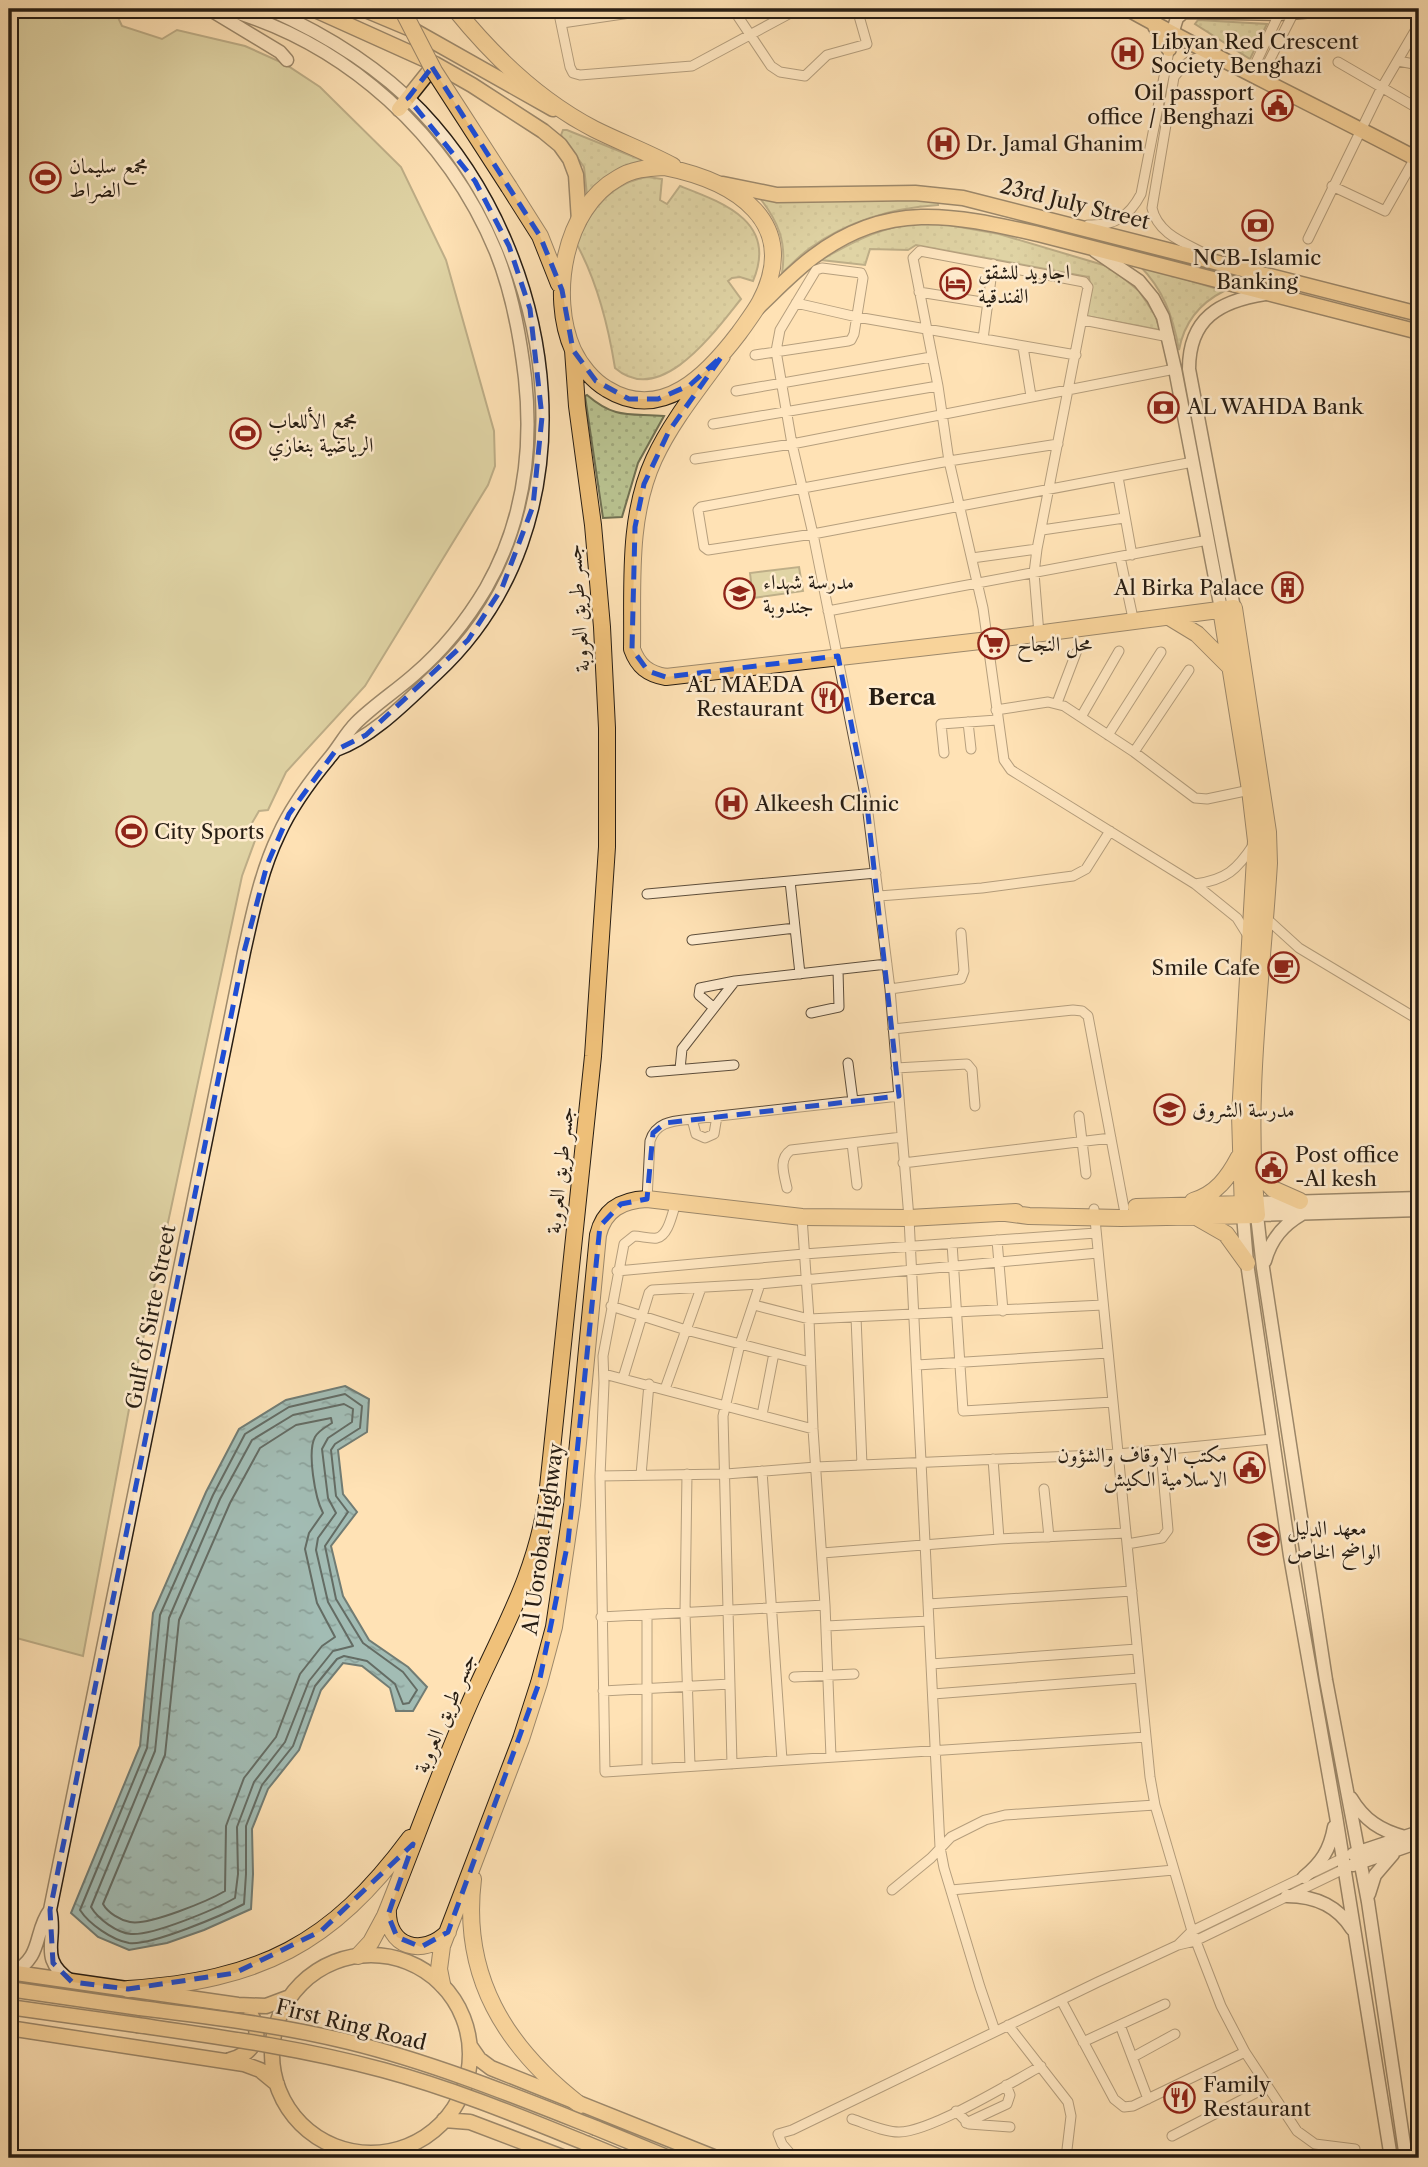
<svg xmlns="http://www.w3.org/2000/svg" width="1428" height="2167" font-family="'Libre Caslon Text',Amiri,serif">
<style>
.green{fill:url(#green-dots);stroke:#707052;stroke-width:2}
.pitch{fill:#bac492;stroke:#707052;stroke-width:2}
.water{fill:url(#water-ripples);stroke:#717c74;stroke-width:2}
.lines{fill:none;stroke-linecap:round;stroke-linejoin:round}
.shore{stroke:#646c64;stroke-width:2}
.street-casing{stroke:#5d4e3c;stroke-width:11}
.secondary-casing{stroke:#271d13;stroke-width:15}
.primary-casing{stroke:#271d13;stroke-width:17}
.highway-casing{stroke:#271d13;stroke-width:18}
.street{stroke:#ffeccf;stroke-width:9}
.secondary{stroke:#ffeccf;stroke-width:12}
.primary{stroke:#f0c17a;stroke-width:14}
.highway{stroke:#f0c17a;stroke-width:16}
.primary-bridge-casing{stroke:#271d13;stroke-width:17;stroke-linecap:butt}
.highway-bridge-casing{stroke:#271d13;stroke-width:18;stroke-linecap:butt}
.primary-bridge{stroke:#f0c17a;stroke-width:14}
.highway-bridge{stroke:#f0c17a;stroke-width:16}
.marked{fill:none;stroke:#1d4ed8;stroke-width:5;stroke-dasharray:14 9;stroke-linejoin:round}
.labels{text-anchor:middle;stroke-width:5;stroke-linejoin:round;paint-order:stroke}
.poi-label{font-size:21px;fill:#271d13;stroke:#ffeccf;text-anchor:start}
.street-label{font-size:21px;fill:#271d13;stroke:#ffeccf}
.neighbourhood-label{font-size:23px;font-weight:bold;fill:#271d13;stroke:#ffeccf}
</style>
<defs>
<pattern id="green-dots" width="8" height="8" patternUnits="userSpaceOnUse" patternTransform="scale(1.75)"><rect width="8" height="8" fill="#bac492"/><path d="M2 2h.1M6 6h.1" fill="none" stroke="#a0a87d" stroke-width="1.8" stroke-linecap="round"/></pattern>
<pattern id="water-ripples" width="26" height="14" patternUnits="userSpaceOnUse" patternTransform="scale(1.75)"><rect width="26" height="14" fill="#a2bcb4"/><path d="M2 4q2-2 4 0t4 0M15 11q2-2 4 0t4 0" fill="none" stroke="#8ca19a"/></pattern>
</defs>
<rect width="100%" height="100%" fill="#ffe2b5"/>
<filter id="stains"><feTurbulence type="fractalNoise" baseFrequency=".00286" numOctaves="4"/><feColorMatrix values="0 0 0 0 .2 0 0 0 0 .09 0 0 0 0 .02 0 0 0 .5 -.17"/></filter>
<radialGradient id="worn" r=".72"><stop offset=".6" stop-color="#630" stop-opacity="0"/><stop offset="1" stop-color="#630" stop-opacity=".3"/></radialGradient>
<path class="green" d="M1198,20l69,4 -17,35 -55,-35z
M563,130h4l77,31c-25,6 -40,15 -57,34l-3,-28 -23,-32z
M648,177l14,2 -2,21 7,4 13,-18c44,17 98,36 73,95l-13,-4 -8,1 -4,3 13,18c-26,32 -80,109 -126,69 -7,-44 -18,-88 -40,-127 17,-31 36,-59 73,-64z
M759,197l179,3v5c-45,3 -90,16 -128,43 -10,7 -19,17 -28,25 5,-31 -4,-52 -23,-76z
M926,221l73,13 111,33 29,24 16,24 5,15 -74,-14 5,-24 -2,-15 -173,-32 -8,5 -38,-1 -5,16 -44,-5c40,-23 59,-32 105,-39z
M1139,265l85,26c-24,12 -40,32 -45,59 -6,-34 -16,-61 -40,-85z
M587,395c29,25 44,18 77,21l-26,47 -16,54 -19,1 -18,-122z"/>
<path class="pitch" d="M42,9h72l8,17 40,13 15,-9 68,16 40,18 35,23 81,80 45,93 48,171 1,35 -7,19 -123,201 -79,86 -18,38 -9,1 -10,17 8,7 -15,41 -107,501 -52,279 -74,-20v-1626z
M799,567l4,24 -50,7 -3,-25z"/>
<path class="water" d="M345,1386l24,13 -2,33 -29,18 5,44 14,18 -26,34 12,50 26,44 39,27 19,20 -14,24h-17l-6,-23 -28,-22 -19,-3 -22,27 -22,60 -31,39 -16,40 1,45 -2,35 -47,21 -37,13 -38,7 -31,-13 -27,-24 69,-167 13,-133 53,-121 33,-63 47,-29z"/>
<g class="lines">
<path class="shore" d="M345,1394l17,12 -2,22 -25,16 -4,6 5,46 12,16 -23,34 11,53 27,44 40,29 14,18 -8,13 -6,1 -8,-20 -28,-23 -23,-5 -7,3 -22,27 -22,60 -31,39 -16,41v48l-2,30c-21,11 -93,42 -115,39 -17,-3 -40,-19 -49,-33l67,-162 13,-133 53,-120 32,-61 44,-27z
M344,1404l9,5 -1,13 -24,16 -6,11 6,49 8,15 -18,25 -2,12 12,52 25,44 -20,5 -24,30 -24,61 -31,40 -17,45 1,47 -3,24c-19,11 -83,38 -104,36 -14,-1 -33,-15 -40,-27l64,-156 14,-133 51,-119 32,-59 41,-25z
M331,1418l1,5c-6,4 -13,7 -17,14 -8,15 0,61 8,76l-14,20 -4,16 12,54 18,34 -13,9 -22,28 -24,63 -32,41 -18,48 -1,65c-17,10 -77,35 -95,31 -10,-2 -22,-9 -27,-18l62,-149 14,-135 51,-117 30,-55 36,-23z"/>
<defs>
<path id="street" d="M558,9l12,58 3,6 7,2 112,-9 106,-57
M733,9l38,57 9,6 25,4 22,-21 40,-11 -10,-35
M562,23l95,-14
M1211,56c-17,-1 -27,8 -37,21l-22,131c6,28 37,36 59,49
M1398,61l21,4
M1338,62l81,47
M1251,73l28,-59
M1261,77l34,-67
M1332,186l53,25 34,-60
M1088,225c26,1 41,-8 53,-31l29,-148
M1308,239l73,-150 38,-65
M919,292l69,11
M796,303l61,14 219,38
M1083,320l86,17
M983,339l10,-75
M1023,347l8,49
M755,355l93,-14 3,-1 3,-6 9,-56 -2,-5 -39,-5 -6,2 -36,60 -4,21 16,93 21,90 54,271 23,184 19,229 31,629 4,21 36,119 15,44
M736,391l195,-34
M713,424l225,-38
M1058,444l-109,17 -248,46 -3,3 6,37 4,3 105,-16 380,-72
M695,459l97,-15 383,-75
M1118,477l14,78
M1042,530l82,-12
M1120,557l14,66
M972,558l65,-9
M828,611l380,-71
M1039,634l-5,-61 3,-24 51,-262 -4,-5 -164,-31 -7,7 25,128 11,75 34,147 21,152 7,10 184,114 42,34 10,16
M1057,703l19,-50
M996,710l52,-8 16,4 70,46 61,46 12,1 43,-9
M1081,717l38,-66
M968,722l3,27
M1108,735l53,-83
M1134,752l55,-82
M944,753l-3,-29 56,-4
M790,881l10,93
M1195,884c31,-4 42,-14 59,-40
M647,894l229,-21
M879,896l103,-8 91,-12 13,-7 24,-38
M1266,918l33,30 120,72
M692,940l103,-12
M890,989l71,-10 3,-8 -3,-38
M714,1008l-15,-13 1,-7 35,-7 152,-17
M811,1013l28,-6 -1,-37
M893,1029l180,-19 9,1 6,5 36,192
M848,1063l5,38
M896,1068l71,-4 5,6 3,36
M680,1069l2,-20 53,-68
M651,1072l83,-7
M1079,1116l7,58
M692,1119l4,15 9,4 9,-4 3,-18
M852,1143l5,42
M903,1163l208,-25
M787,1188c-3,-14 -9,-29 4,-38l111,-13
M647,1199l3,-58c6,-20 24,-20 42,-22l207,-23
M676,1203c-4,10 -7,32 -19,35 -7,1 -16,-2 -23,-2l-10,8 -21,112 1,27 -4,93 5,296 541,-35
M1094,1209l56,568 5,28 37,126 29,75 24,46 52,79 18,13 40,5
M802,1217l7,102 4,110 12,176 6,152
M997,1240l6,71
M952,1243l11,168 150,-9
M617,1271l187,-17 292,-21
M754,1305l55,14 294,-14
M611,1306l75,24 124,32
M856,1317l6,148
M917,1365l191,-12
M604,1374l209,55
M623,1378l26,-85 3,-3 108,-6 338,-31
M665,1389l36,-101
M762,1415l12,-62
M993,1459l6,80
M762,1471l20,289
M687,1474l-2,139 5,153
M641,1475l8,-91
M600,1476l126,-2 90,-7 302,-13 155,-15
M1044,1489l5,48
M1127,1544l35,-6 6,-8 -7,-79
M822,1553l177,-14 127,-6
M928,1604l204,-13
M647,1615v154
M601,1617l224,-12
M826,1626l103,-5
M931,1664l206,-15
M794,1677l60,-3
M603,1691l127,-7
M933,1694l207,-16
M732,1764l-9,-348 17,-72 20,-60
M892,1890l39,-32 20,-21 34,-17 20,-5 150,-10
M951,1890l223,-20
M1178,1945l14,-14 151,-73
M1061,2000l53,99 10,8 9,-1 112,-54
M1008,2025l60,77 3,14 -5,42
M1120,2025l28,74
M1083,2042l82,-38
M1133,2057l42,-23
M956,2111l13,13 41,3
M852,2119c15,5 32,13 47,13 31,0 112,-49 142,-66
M966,2123l41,-19 3,-9 -4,-10
M1172,2136l95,-49
M794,2158l-12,-14 -4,-10 14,-4 306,-148 80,-37 17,-4 149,-72"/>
<path id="secondary" d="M209,9l71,43 7,8
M269,9c56,25 109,57 152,102 141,149 176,414 15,563 -28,26 -63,63 -100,76
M1172,34l5,-16 7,-6 95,2 56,-5
M1095,251l44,30 14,17 10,19 12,52 46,240
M1234,608l-45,-239c0,-51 31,-68 76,-75
M1256,1203l163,-5
M1243,1215l4,48 43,293 46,260 55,342
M1265,1261c6,-22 18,-36 37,-47
M1351,1798c13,22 30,33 54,39
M1353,1854l66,-22
M1353,1865l66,-23
M1304,1877c17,-14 26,-27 30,-50
M1369,1894l6,-19 18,-21
M1287,1896c27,0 50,9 65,33
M50,1910c8,31 -13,48 21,71
M12,1973c32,-17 21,-40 38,-63l194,-958c9,-40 17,-81 35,-118 13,-29 32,-54 52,-78 9,-11 15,-23 25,-33 18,-18 40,-32 59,-49 28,-24 52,-54 71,-86 37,-65 47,-136 39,-210 -5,-43 -13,-86 -29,-126 -48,-116 -149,-209 -271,-243
M1406,2158l-38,-256 -42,-222 -63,-412 -6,-53 162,-5"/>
<path id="primary" d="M313,9l122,55 37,21 71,46 17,14 10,14 6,16 3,46
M363,9l50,21 140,79
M1128,9c95,53 194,100 291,151
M1155,26l14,23
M399,109l36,-45
M723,184l54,11 138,-2 48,5 456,116
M757,308c18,-17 36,-36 56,-51 75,-57 140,-42 225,-23l381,98
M272 2054a99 99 0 1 1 198 0a99 99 0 1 1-198 0Z
M9,1972l229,33 28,1 24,-9
M9,1989l131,19
M9,2007l128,18
M9,2028l235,36 16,6 17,14
M470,2046l9,13 12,9 225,90
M230,2060c22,-6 34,-23 21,-45
M444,2120l26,2 95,36
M596,2128l73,30
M588,2144l34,14
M1390,2158l1,-1"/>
<path id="highway" d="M455,9c38,47 85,92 139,120 26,13 53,23 79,37
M664,167c71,14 138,55 96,135 -6,11 -14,21 -21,31 -31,41 -77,90 -132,56 -14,-8 -27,-24 -34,-39 -24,-54 -9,-142 45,-172 14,-9 29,-10 46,-11z
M509,187l31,49 19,48
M722,356c-24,33 -51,66 -68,103 -27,59 -21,126 -22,190 6,17 16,25 34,28l323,-37 245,-32 34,224 1,31c-7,117 -25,235 -12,352l-136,3 -92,-2 -23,-3
M1221,609l29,181 6,51 -16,274 3,97
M1169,617l28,17 32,32
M1252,1167l21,22 27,12
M1193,1201c23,-7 35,-23 46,-44
M1136,1207l107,-3
M1198,1218l28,16 21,29
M473,1879c-12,97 32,168 107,226
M388,1909c-2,38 35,49 60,23
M358,1956l13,-14 14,-26c28,-69 53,-140 83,-209 32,-74 67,-128 79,-210l46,-441 14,-209v-119l-5,-101 -9,-102 -16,-119 -4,-56
M442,1984l-3,-15 3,-23 79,-207 18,-56 15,-56 18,-122 26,-270c6,-26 25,-35 49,-36l155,18 107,1 107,-6
M128,1989c132,-9 203,-44 282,-151"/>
</defs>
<use href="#street" class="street-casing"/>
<use href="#secondary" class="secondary-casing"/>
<use href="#primary" class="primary-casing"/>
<use href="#highway" class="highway-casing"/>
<use href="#street" class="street"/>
<use href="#secondary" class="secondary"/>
<use href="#primary" class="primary"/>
<use href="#highway" class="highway"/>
<defs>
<path id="primary-bridge" d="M140,2008c70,9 140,17 209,34 85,21 166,54 247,86
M137,2025c83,12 165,23 246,45 71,19 138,47 205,74"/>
<path id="highway-bridge" d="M402,9l32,62 75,116"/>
</defs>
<use href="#primary-bridge" class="primary-bridge-casing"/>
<use href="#highway-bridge" class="highway-bridge-casing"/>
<use href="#primary-bridge" class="primary-bridge"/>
<use href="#highway-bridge" class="highway-bridge"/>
</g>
<path d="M0 0H1428V2167H0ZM432,67l108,169 22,54 11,60 23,31 33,18h29l32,-14 32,-29 -53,75 -25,53 -9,43 -3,122 16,22 18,6 172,-21 29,149 32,291 -234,27 -12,10 -6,66 -26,5 -21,22 -32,316 -29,141 -91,249 -27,15 -24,-10 -9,-22 25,-71 -92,87 -86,42 -107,16 -56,-7 -19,-19 -3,-53 194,-958 23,-87 22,-51 47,-64 30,-15 102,-95 34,-52 31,-82 9,-89 -12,-108 -21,-63 -34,-65 -67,-83z" fill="#ffe2b5" fill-opacity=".55" fill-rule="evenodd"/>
<path class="marked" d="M432,67l108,169 22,54 11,60 23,31 33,18h29l32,-14 32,-29 -53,75 -25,53 -9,43 -3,122 16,22 18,6 172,-21 29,149 32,291 -234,27 -12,10 -6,66 -26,5 -21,22 -32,316 -29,141 -91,249 -27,15 -24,-10 -9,-22 25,-71 -92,87 -86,42 -107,16 -56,-7 -19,-19 -3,-53 194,-958 23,-87 22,-51 47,-64 30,-15 102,-95 34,-52 31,-82 9,-89 -12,-108 -21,-63 -34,-65 -67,-83z"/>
<defs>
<symbol id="hospital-ring" viewBox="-11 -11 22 22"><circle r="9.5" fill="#ffeccf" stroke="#8f2418" stroke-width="1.5"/><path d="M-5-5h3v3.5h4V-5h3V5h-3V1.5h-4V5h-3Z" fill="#8f2418"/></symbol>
<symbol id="civic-ring" viewBox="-11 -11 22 22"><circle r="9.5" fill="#ffeccf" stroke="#8f2418" stroke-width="1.5"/><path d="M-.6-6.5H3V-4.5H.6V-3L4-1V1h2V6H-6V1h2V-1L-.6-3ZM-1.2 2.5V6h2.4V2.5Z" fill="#8f2418"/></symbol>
<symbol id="stadium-ring" viewBox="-11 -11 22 22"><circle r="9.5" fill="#ffeccf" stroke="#8f2418" stroke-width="1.5"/><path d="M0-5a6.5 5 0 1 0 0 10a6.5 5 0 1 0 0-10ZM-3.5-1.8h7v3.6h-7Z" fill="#8f2418"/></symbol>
<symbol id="bank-ring" viewBox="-11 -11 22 22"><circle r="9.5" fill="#ffeccf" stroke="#8f2418" stroke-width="1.5"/><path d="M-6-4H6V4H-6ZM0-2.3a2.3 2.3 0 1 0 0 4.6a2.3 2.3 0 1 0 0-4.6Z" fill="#8f2418"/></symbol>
<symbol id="hotel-ring" viewBox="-11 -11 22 22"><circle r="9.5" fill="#ffeccf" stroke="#8f2418" stroke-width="1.5"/><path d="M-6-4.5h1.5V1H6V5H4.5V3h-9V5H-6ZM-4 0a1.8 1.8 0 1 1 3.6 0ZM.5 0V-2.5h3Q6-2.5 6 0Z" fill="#8f2418"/></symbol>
<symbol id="building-ring" viewBox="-11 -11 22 22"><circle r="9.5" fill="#ffeccf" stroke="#8f2418" stroke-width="1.5"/><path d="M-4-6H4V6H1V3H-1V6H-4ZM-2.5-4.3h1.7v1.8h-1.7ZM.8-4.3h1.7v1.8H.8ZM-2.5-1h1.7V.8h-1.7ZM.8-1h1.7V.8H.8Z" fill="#8f2418"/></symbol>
<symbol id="school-ring" viewBox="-11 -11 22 22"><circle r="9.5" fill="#ffeccf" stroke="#8f2418" stroke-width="1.5"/><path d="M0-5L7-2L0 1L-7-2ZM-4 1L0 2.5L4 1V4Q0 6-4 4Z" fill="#8f2418"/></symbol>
<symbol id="supermarket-ring" viewBox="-11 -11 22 22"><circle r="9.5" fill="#ffeccf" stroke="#8f2418" stroke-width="1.5"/><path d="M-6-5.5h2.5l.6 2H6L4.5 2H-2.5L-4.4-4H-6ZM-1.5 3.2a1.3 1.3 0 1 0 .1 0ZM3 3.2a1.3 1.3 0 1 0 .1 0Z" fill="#8f2418"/></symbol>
<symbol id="restaurant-ring" viewBox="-11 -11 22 22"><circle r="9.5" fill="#ffeccf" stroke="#8f2418" stroke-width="1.5"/><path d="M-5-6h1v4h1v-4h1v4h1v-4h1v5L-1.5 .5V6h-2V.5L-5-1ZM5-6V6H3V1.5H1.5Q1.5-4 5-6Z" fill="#8f2418"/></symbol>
<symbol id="cafe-ring" viewBox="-11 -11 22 22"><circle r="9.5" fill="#ffeccf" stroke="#8f2418" stroke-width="1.5"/><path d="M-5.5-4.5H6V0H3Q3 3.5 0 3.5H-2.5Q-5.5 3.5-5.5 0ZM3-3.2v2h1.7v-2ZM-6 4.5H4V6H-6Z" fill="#8f2418"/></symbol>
</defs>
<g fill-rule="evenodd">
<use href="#hospital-ring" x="1110" y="36" width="35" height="35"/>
<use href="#civic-ring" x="1260" y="88" width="35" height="35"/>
<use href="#hospital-ring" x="926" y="126" width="35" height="35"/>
<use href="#stadium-ring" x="28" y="160" width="35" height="35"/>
<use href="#bank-ring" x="1240" y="208" width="35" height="35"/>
<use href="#hotel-ring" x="938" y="266" width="35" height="35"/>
<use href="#bank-ring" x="1146" y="390" width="35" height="35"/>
<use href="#stadium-ring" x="228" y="416" width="35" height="35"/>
<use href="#building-ring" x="1270" y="570" width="35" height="35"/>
<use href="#school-ring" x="722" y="576" width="35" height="35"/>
<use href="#supermarket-ring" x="976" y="626" width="35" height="35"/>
<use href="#restaurant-ring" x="810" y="680" width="35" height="35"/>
<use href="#hospital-ring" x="714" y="786" width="35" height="35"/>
<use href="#stadium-ring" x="114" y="814" width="35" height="35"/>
<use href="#cafe-ring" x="1266" y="950" width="35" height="35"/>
<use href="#school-ring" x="1152" y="1092" width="35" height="35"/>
<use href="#civic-ring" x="1254" y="1150" width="35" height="35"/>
<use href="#civic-ring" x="1232" y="1450" width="35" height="35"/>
<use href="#school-ring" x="1246" y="1522" width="35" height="35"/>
<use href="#restaurant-ring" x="1162" y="2080" width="35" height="35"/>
</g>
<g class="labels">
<g class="poi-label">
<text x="1151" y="49">Libyan Red Crescent<tspan x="1151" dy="24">Society Benghazi</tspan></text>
<text x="1254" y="100" text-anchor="end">Oil passport<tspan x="1254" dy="24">office / Benghazi</tspan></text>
<text x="966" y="151">Dr. Jamal Ghanim</text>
<text x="69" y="173">مجمع سليمان<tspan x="69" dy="24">الضراط</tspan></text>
<text x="1257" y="265" text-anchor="middle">NCB-Islamic<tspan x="1257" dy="24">Banking</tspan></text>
<text x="978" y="279">اجاويد للشقق<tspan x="978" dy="24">الفندقية</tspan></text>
<text x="1187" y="414">AL WAHDA Bank</text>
<text x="268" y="428">مجمع الأللعاب<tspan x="268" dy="24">الرياضية بنغازي</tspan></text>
<text x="763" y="589">مدرسة شهداء<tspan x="763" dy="24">جندوبة</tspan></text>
<text x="1264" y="595" text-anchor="end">Al Birka Palace</text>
<text x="1017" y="651">محل النجاح</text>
<text x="804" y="692" text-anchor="end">AL MAEDA<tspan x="804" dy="24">Restaurant</tspan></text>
<text x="755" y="811">Alkeesh Clinic</text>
<text x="154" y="839">City Sports</text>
<text x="1260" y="975" text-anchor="end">Smile Cafe</text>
<text x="1192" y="1117">مدرسة الشروق</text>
<text x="1295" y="1162">Post office<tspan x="1295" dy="24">-Al kesh</tspan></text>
<text x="1227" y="1462" text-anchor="end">مكتب الاوقاف والشؤون<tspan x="1227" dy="24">الاسلامية الكيش</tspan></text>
<text x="1287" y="1535">معهد الدليل<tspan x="1287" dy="24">الواضح الخاص</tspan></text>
<text x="1203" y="2092">Family<tspan x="1203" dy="24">Restaurant</tspan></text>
</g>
<g class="street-label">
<text transform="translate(1075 204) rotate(14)" y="7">23rd July Street</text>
<text transform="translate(578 608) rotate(-94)" y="7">جسر طريق العروبة</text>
<text transform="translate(560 1170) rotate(-84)" y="7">جسر طريق العروبة</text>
<text transform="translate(151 1317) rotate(-79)" y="7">Gulf of Sirte Street</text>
<text transform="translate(543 1539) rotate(-82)" y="7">Al Uoroba Highway</text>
<text transform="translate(445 1713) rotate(-67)" y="7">جسر طريق العروبة</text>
<text transform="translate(351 2025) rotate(14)" y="7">First Ring Road</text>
</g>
<g class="neighbourhood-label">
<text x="902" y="705">Berca</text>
</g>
</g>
<rect width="1428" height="2167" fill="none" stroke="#ffe2b5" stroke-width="35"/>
<rect x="10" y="10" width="1407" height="2146" fill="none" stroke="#271d13" stroke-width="3.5"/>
<rect x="18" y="18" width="1393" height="2132" fill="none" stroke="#271d13" stroke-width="2"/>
<rect width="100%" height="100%" filter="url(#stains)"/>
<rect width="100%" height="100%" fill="url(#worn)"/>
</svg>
